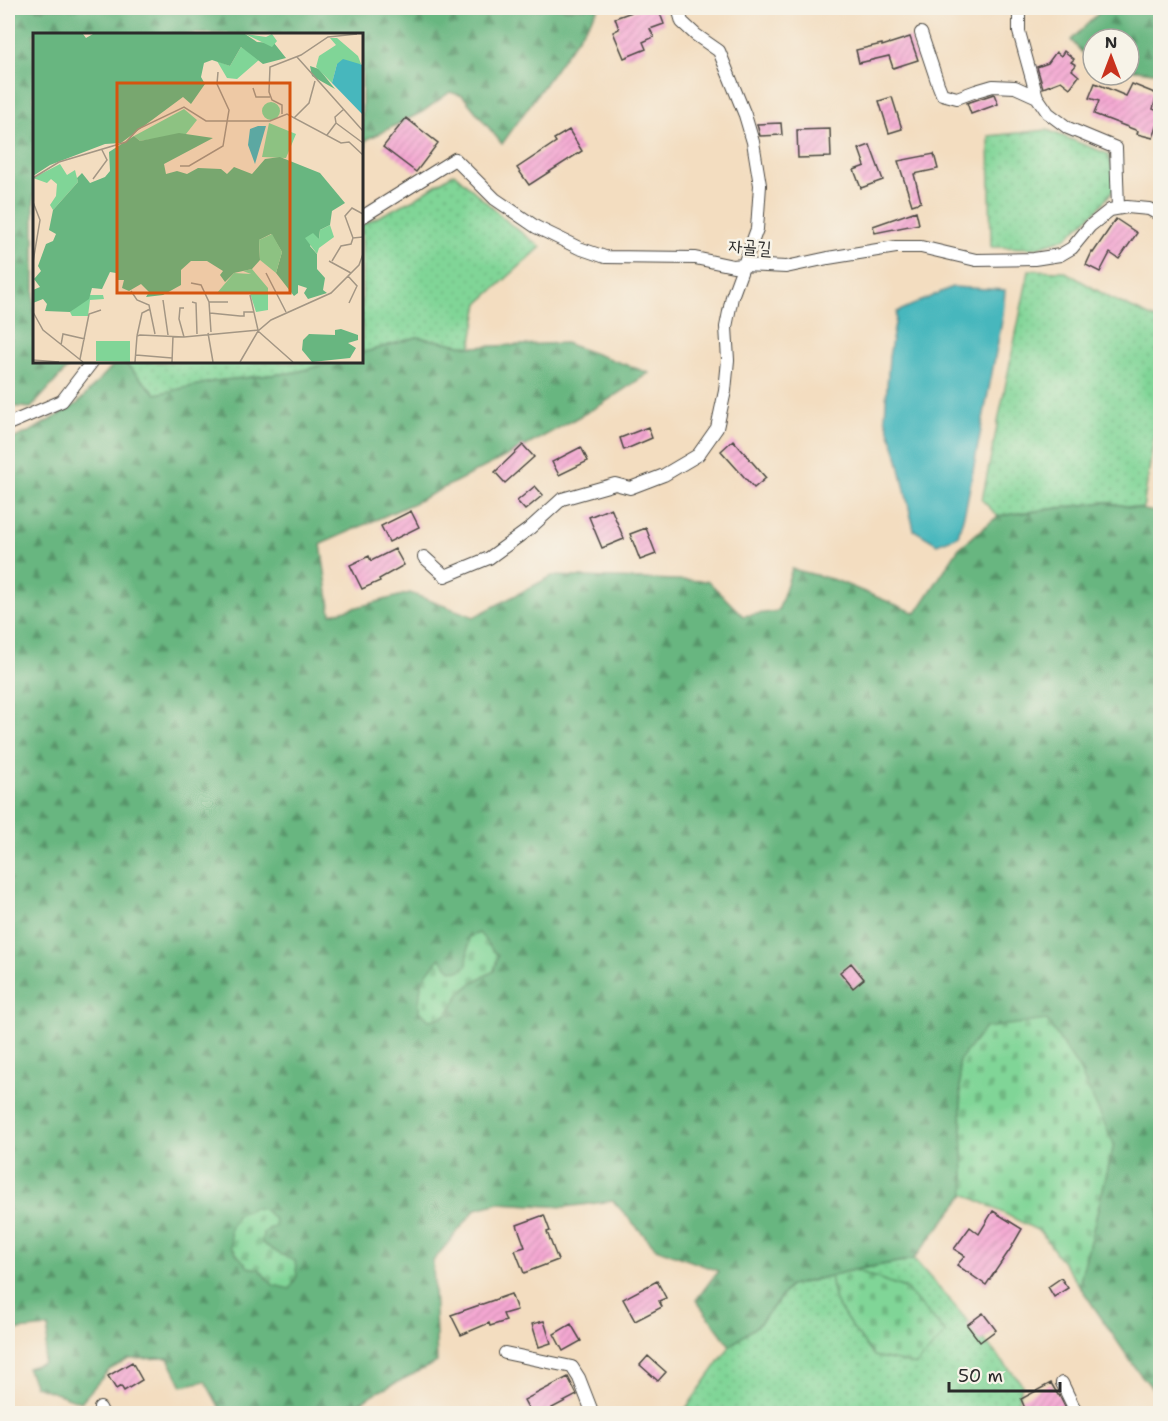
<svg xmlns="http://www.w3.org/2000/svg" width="1168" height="1421" font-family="'Shantell Sans','Poor Story',sans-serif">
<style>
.grass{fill:url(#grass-dots);stroke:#568061;stroke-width:1.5}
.forest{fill:url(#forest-firs);stroke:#4a7056;stroke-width:1.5}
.cemetery{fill:url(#cemetery-stones);stroke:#568061;stroke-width:1.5}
.water{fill:#47b7bd;stroke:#397174;stroke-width:1.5}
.building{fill:url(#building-hatch)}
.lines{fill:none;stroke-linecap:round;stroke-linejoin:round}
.street-casing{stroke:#494641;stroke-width:14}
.street{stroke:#fff;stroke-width:12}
.labels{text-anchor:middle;stroke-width:5;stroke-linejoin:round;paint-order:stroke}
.street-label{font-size:18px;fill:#2b2b2b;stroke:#f7f3e8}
.inset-road{fill:none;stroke:#a39684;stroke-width:1.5}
.view{fill:#d5540f;fill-opacity:0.15;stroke:#d5540f;stroke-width:3}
.inset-edge{fill:none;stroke:#2b2b2b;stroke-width:3}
</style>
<defs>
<pattern id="grass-dots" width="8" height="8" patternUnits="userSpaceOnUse" patternTransform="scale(1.5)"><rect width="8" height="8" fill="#80d597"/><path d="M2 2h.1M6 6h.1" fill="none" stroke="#6fb782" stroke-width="1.8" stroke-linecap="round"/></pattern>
<pattern id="forest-firs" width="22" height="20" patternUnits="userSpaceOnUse" patternTransform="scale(1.5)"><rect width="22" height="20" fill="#68b680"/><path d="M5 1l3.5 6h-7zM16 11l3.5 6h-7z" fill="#569469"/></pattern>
<pattern id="cemetery-stones" width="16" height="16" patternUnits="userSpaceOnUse" patternTransform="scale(1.5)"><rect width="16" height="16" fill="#80d597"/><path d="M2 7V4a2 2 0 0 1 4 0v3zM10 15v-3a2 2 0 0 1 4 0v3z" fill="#6fb782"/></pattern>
<pattern id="building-hatch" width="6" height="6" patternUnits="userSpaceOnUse" patternTransform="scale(1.5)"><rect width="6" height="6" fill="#f4a7d2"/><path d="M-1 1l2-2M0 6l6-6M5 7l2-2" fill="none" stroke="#d190b4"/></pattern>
</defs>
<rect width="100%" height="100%" fill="#f7f3e8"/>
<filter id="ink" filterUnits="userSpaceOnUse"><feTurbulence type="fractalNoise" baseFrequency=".0167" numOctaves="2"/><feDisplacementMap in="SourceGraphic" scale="12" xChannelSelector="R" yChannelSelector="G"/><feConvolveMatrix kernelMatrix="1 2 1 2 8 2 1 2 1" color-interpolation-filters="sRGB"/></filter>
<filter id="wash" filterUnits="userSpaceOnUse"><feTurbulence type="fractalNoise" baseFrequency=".008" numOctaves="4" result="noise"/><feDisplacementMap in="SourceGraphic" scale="24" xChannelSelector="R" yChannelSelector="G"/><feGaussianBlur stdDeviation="1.35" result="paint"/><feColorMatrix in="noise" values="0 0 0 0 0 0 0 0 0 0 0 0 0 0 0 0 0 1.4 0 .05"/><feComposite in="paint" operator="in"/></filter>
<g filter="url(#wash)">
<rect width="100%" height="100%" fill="#f3ddc0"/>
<path class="grass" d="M1047,130l61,24 9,31 -18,23 -33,30 -31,10 -44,-1 -2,-111z
M454,173l56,51 31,23 -62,56 -8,44 -54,-10 -55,16v-128l52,-26z
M1029,270l35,1 46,27 50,23v96l-4,7 -13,85 -38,-7 -107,14 -16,-16z
M124,362h209l-36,10 -81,9 -60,14z
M914,1259l108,125 -5,29 -335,1 48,-68 29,-22 31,-38 40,-10 5,25 70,-13 -51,-18z"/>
<path class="forest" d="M8,8h591l-97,136 -39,-48 -13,-4 -28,20 -56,28 -1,23 -3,2v-131h-328v328h39l-42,46 -23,-2z
M1104,8h56v65l-31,-4v-30h-36v26l-22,-25z
M417,337l54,10 94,-4 84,30 -47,31 -78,43 -108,55 -95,42 10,70 79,-21 64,24 78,-41 156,5 35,35 35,-5 14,-42 43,11 81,33 43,-65 39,-32 107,-14 55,11v884l-24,-28 -57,-84 35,-141 -155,-83 6,133 -51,65 -60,11 -64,16 -31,38 -29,22 -34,-46 22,-29 -62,-23 -43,-47 -48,6 -66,-4 -23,6 -43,52 4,101 -63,32 -32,19h-123l2,-3 -16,-29 -23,5 -14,-28 -39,1 -20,11 -28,32 -46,-16 -8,-18 16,-5 6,-36 -41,4v-890l25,-11 44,-26 39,-42h8l32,32 60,-13 81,-9 36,-10h29v-9z"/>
<path class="cemetery" d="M479,933c9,9 8,14 19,22l-4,16c-12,6 -24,12 -33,22 -12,14 -9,25 -32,27l-10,-10c1,-29 1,-31 21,-52l11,12 8,1 8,-6 2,-28z
M1047,1020l32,49 35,75 -35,141 -38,-53 -76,-38 -6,-133 26,-33z
M253,1208l11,1 11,11v6l-12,7 -1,10 16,10 17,8 2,15 -7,13 -17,-4 -14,-16 -11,-2 -17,-20 -1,-18 6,-14z
M854,1270l51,18 41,45 -30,32 -42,-9 -23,-30 -16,-25 -5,-25z"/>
<path class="water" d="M952,287l53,3 -2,26 -37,191 -8,29 -21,8 -23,-14 -17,-75 -12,-38 4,-60 8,-45z"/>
<g id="blocks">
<path class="building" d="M643,8h15l6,16 -14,5 4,8 -11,5 3,7 -22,9 -11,-26 6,-3 -4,-11z
M910,37l8,23 -25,8 -4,-12 -30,7 -3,-13 26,-6v2z
M1064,51l10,8 -3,3 5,3 -4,5 7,6 -9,12 -9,-7 -18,7 -6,-21 11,-4 8,-11 5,4z
M1095,83l31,13 6,-12 25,10 -4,15 8,3v4l-8,22 -16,-4 1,-3 -44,-17 5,-13 -10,-3z
M994,94l4,10 -27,10 -4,-11z
M892,97l10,32 -13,4 -10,-32z
M406,118l32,25 -22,29 -33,-25z
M781,123l1,12 -22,1 -3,-12z
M830,129l1,28 -33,1 -1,-28z
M569,130l13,21 -53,34 -12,-17 39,-26 -2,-3z
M870,145l13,35 -22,8 -7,-18 11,-4 -6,-17z
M934,154l4,15 -24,5 7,28 -9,3 -14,-44z
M916,211l3,13 -44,9 -2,-7z
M1116,219l21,14 -18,26 -9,-6 -10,19 -14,-7 6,-13 1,1z
M648,427l4,11 -28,12 -4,-12z
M733,440l33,38 -12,10 -33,-37z
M523,445l11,12 -29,26 -10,-11z
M581,447l7,14 -29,14 -7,-13z
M535,486l8,9 -18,15 -8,-9z
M611,508l13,31 -22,9 -13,-31z
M411,511l8,16 -30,15 -8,-16z
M646,528l10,26 -16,6 -10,-26z
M395,549l9,16 -25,14 1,2 -18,8 -12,-24 19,-9 2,5z
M851,963l13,16 -11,9 -13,-16z
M993,1211l29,18 -11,19 -25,37 -29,-20 8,-9 -11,-7 16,-22 9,7z
M544,1215l6,16 -3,1 11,28 -34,13 -9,-23 10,-3 -8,-22z
M1061,1278l7,10 -14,9 -6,-10z
M657,1281l9,17 -7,3 3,6 -27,14 -12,-22z
M511,1294l6,16 -14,4 3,7 -16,5 -1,-3 -28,12 -10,-20z
M983,1313l13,17 -16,12 -13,-17z
M544,1321l7,22 -12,4 -7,-23z
M571,1324l10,17 -18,10 -9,-17z
M648,1356l18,16 -8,9 -18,-16z
M132,1362l10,18 -18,11 -3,-5 -5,3 -8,-13z
M568,1377l9,18 -25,13 3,5h-24l-7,-13z
M1051,1383l7,12h1l9,18h-41l-6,-14z"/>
</g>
</g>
<g filter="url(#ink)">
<use href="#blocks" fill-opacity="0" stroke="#494641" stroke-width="1.5"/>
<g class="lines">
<defs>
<path id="street" d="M1019,8v24l18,65 11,16 20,15 48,20 2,60
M921,33l17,51 4,10 15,4 19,-7 17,-5 22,1 22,10
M362,217l93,-58 40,40 41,28 43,21 26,9 90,1 38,8 10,-1 43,2 42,-9 68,-11h25l55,13 58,-1 26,-4 12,-7 18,-22 20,-16 17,-3 22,2 11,6
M8,424l54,-23 30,-39
M424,557l21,19 44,-18 40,-29 33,-30 53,-15 15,4 34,-13 34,-20 19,-27 8,-37 3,-31 -2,-33 6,-30 25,-68 3,-44 -7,-43 -8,-27 -26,-64 -23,-16 -14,-13 -4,-14
M505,1353l67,14 7,11 14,36
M1062,1383l15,31
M100,1408l3,6"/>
</defs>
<use href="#street" class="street-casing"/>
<use href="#street" class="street"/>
</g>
</g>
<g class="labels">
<g class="street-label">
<text transform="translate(750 247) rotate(4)" y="6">자골길</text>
</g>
</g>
<g transform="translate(33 33)">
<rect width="330" height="330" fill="#f3ddc0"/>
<path d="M208,14l19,12 -23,20 -10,-1 -10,-17 13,5zM229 78a9 9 0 1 1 18 0a9 9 0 1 1-18 0ZM151,76l13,11 -11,14 -46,7 -6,-5zM236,90l27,11 -10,24 -24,-1zM27,131l7,11 8,-5 3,12 -25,28 -3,-5 6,-9 1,-12 -6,-5 -4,4 -14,-5zM219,236l16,19v22l-12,2 -6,-19h-33l17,-20 17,1 -8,-3zM57,262h13l1,4 -14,1 -2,16h-16l-2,-4z" fill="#80d597"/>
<path d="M0,1h50l3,4 7,-4h152l12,8 17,1 12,15 -23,6 -22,-17 -11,19 -18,-6 -8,3 -3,14 4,7 -14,20 -8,-7 -62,46 -16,1 -55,21 -17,11zM277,33l9,3 16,20 -23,-13zM146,100l34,5 -49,26 2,10 11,-3 10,3 11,-6 23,1 6,5 7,-7 18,7 13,-15 15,-2 40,16 25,30 -13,8 -2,14 -10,5 -1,9 -4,-1 -5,8 7,8v15l8,9 -2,12 4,3 -19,6 -4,-6 3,-5 -9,-3v8l-4,3 -18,-23 6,-21 -11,-18 -12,6 1,20 -8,9 -18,4 -9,9 -5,-7 3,-4 -16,-10h-16l-10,9v15l-18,10 -17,2 3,-5 -8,-8 -12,7 -7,-3 2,-8h-8v-7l-6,-1 -8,17 -10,-1 -3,11 -19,13 -25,-1 2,-7 -4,-5 -10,4v-13l7,-3 -6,-8 7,-8 -3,-5 8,-22 7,-3 3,-7 -7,-4 4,-20 25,-28 -1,-4 5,-5 8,10 15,-6 5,-6 -1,-19 25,-16 6,5zM308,296l17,6v5l-10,3 8,5 -6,10 -38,4 -10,-12 1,-10 6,-6 26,1v-5z" fill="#68b680"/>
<path d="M297,5h7l21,18 3,8h-24l-5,19 -16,-16 3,-11 17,-11z" fill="#80d597"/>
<path d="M212,1l21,3 6,-3 5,7 -5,6zM297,192l4,12 -15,11 -2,6 -12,-16 8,-5 6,6 1,-9zM239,201l10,18 -6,21 -16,-13 -1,-20z" fill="#80d597"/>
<path d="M63,308h34v21l-34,-1z" fill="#80d597"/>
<path d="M310,26l20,6v50l-31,-32 5,-19zM225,93h8l-11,38 -7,-19 2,-16z" fill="#47b7bd"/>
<path class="inset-road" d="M264,24l66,74M220,55l3,9h14M249,81v-9l-10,-5 -3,-8 1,-25 31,-12 27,-18 29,-3M261,85l15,-15 6,-22M303,90l27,20M294,102l9,-12 -1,-6 9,-8M147,133h9l34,-20 6,-36 -12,-26 1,-12M0,145l26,-16 67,-20 12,-13 46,-22 22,14h64l17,-7 54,29 8,-1 14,13M60,146l14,-19 -5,-10M0,169l7,18 -7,42M330,181l-11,-6 -7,8 8,22 10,-1M296,228l22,12M299,228l9,-15 10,-2 2,-6M233,240l20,39M315,243l9,10 -8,17M158,250l10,2 8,17 2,30M98,258l6,9 12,5 6,29M217,262l8,35M130,267l5,35M159,269l4,1 1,31M176,269h19M151,275h-4l-1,11 5,18M0,279l10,18 40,32M177,280l30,3h4v-4h10M225,298l35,31M175,300l5,29M104,303l5,-23 8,-4M28,312l2,-11 22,5M103,322l36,3M47,326l9,-45 12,-4M0,327l26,2M102,329l2,-26 3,-1 44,2 75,-7M139,329l1,-26M207,329l18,-31 13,-11 60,-27 28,-28 4,-11"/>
<path class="view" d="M84,50h173v210h-173z"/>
<rect width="330" height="330" class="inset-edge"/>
</g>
<rect width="1168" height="1421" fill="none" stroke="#f7f3e8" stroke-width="30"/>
<g transform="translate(1111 57)"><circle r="28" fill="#f7f3e8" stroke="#a5a39c" stroke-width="1.5"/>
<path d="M0-4.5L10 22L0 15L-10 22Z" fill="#c8321e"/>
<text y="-9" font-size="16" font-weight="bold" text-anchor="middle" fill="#2b2b2b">N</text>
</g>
<path d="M949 1382v9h111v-9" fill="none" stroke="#2b2b2b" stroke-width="3"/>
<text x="958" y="1382" font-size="18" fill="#2b2b2b" stroke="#f7f3e8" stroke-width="4.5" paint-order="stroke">50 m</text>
</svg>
